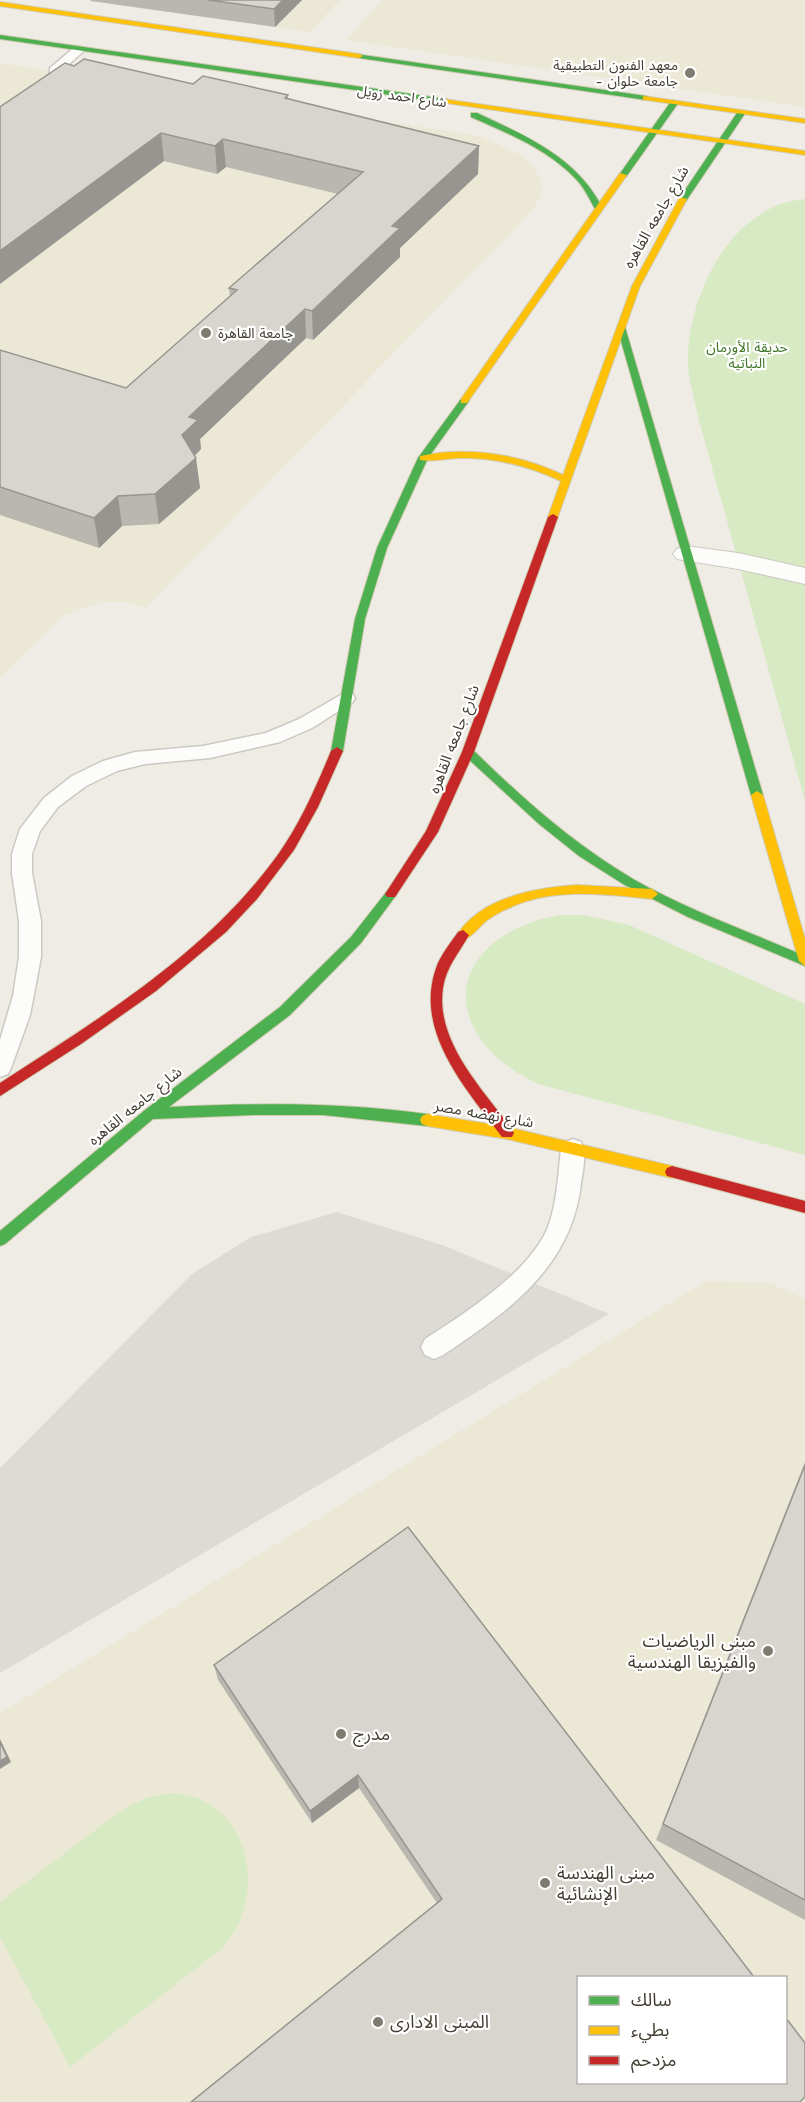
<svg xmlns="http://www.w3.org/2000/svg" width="805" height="2102" font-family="'Work Sans','Noto Sans Arabic',sans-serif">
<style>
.education{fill:#ece8d6;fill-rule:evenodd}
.green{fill:#d8eac3}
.parking{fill:#dddbd5}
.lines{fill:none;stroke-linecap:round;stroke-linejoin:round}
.lane-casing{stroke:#ccc9c2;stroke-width:3}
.street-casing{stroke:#ccc9c2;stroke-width:2}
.fast-casing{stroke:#d1cab1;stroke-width:2}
.slow-casing{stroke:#d1cab1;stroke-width:2}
.jam-casing{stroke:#d1cab1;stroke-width:2}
.lane{fill:#fcfcfb;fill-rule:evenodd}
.street{fill:#fcfcfb;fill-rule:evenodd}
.fast{fill:#4caf50;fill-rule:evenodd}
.slow{fill:#ffc107;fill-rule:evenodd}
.jam{fill:#c62828;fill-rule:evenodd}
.wall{fill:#b9b7b0}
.shaded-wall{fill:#969590}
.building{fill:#d7d5cd;stroke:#969590;stroke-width:1.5}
.poi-dot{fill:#7f7b70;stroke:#fff;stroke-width:2}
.labels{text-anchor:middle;stroke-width:4.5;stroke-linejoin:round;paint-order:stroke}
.far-poi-label{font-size:14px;fill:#433e32;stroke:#fff;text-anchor:end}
.far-street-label{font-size:14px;fill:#433e32;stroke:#fff}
.far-park-label{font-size:14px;fill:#3d7525;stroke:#fff}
.street-label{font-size:15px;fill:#433e32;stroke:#fff}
.near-poi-label{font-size:18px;fill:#433e32;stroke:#fff;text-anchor:start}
</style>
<rect width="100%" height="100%" fill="#eeece4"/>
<path class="education" d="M81,0h259l-31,32z
M382,0h423v107l-459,-67z
M0,63l480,73 39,18 16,14 7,17 -3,15 -11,15 -382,393 -19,-6h-25l-39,14 -63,62z
M706,1281l64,2 35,16v803h-805v-389zM578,1978h208v104h-208z"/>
<path class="green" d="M805,199v602l-107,-384c-3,-17 -10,-36 -10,-54 -1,-66 42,-158 117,-164z
M559,915h24l46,10 176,79v151l-267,-71c-105,-50 -93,-147 21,-169z
M175,1793c9,2 20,3 27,7 45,23 55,77 38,121 -4,10 -12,19 -18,27l-152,119 -70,-130v-35l122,-92 26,-13z"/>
<path class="parking" d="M337,1212l105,33 167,69 -609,359v-205l192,-194 59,-37z"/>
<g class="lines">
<defs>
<path id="lane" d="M76,46l10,3 -28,25h-8v-6z
M346,692l7,2 2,4 -2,4 -41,26 -32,14 -70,16 -65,6 -28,7 -31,15 -28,21 -18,24 -8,23v19l9,48v36l-11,58 -19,53 -3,6 -8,3v-37l13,-44 6,-39v-36l-7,-48v-19l8,-25 24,-31 28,-22 31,-15 32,-9 68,-6 63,-13 33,-14z
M573,1139l8,3c6,12 2,28 0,41 -9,84 -72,128 -138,172l-9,4 -9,-4 -4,-8 4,-8c40,-26 104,-66 123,-112 9,-24 10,-52 13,-78l4,-7z"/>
<path id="street" d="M686,546l52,7 67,15v16l-67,-15 -61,-10 -4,-5 4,-5z"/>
<path id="fast" d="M0,35l446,64 4,2 -4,2 -446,-64z
M356,54l290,42 4,2 -4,2 -287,-42 -4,-2z
M672,100l7,2 -53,75h-6l-1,-2z
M739,110l7,2 -60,89h-6l-1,-2z
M471,113h6c49,23 99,44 125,94l-1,2h-6c-6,-11 -11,-22 -20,-31 -28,-29 -68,-45 -104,-61z
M618,325l7,2 138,468 -2,3 -4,1 -6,-4 -134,-468z
M461,399l8,2 -41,57 -41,90 -22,71 -22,132 -2,3h-8l-2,-3 24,-132 22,-71 41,-90z
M468,748l4,1c49,48 101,95 161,130 55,31 114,52 172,77v10l-117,-49 -65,-33 -44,-28 -40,-32 -75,-69 -2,-3z
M391,889l6,5 -36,49 -71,72 -121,92c86,-4 172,-5 258,7l5,2 2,4 -2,4 -5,2 -104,-11h-69l-101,4 -148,125 -5,2v-15l145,-121 135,-103 71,-70 36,-46z"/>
<path id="slow" d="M0,2l359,52 4,2 -4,2 -359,-52z
M643,96l162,23v4l-159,-23h-3z
M443,99l362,52v4l-359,-52 -4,-2z
M620,173l7,2 -160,228h-6v-4z
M680,197l7,2 -47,87 -83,233h-8l-1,-2 13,-36c-32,-15 -64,-23 -99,-23 -14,0 -29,4 -42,2v-4c47,-10 100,-2 143,19l69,-189z
M757,791l6,4 42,144v27l-6,-5 -48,-166z
M577,885l75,4 6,5 -6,5c-46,-5 -100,-12 -143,9 -8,3 -18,9 -24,14 -7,6 -13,15 -22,18l-6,-5c24,-38 78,-47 120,-50z
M427,1114l80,13 165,39 5,2 2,4 -2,4 -5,2 -165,-39 -80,-13 -5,-2 -2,-4 2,-4z"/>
<path id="jam" d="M553,514l5,3 -84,235 -36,80 -43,65h-8l-2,-3 2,-3 39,-60 36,-79 86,-235z
M337,747l6,4 -25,56 -24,43 -37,49 -31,33 -70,59 -75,53 -81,52v-13c100,-65 206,-129 277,-227 23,-32 39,-69 54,-105z
M463,930l6,5c-10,18 -23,32 -26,53 -8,53 40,102 69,141l2,4 -2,4h-10c-37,-50 -91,-108 -64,-174 5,-11 14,-22 20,-31z
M672,1166l133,35v12l-138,-37 -2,-4 2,-4z"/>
</defs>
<use href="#lane" class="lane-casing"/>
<use href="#street" class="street-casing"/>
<use href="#fast" class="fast-casing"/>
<use href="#slow" class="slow-casing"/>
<use href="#jam" class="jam-casing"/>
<use href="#lane" class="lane"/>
<use href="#street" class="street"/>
<use href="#fast" class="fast"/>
<use href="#slow" class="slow"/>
<use href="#jam" class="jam"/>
</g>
<path class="wall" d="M91,0h211l-27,27 -184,-26z
M74,66l119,18 95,11v4l191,47 -1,28 -78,74v9l-87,83 -7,-2 -106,101 1,10 -6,7 5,32 -41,36 -37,2 -23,22 -99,-33v-165l126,38 104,-92 -1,-8 109,-94 -112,-27 -9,7 -53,-13z
M805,1462v458l-149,-80z
M214,1665l540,312 -317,-74 -78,-115 -47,35 -94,-143z"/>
<path class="shaded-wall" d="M283,0h19l-27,27 -1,-18z
M161,133l3,28 -164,123v-33z
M223,139l3,28 -9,7 -2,-28z
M479,146l-1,28 -78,74v9l-87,83 -1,-29 80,-85z
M305,309l1,29 -106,101 1,10 -16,16 -3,-30 7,-18z
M196,458l4,30 -41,36 -4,-30z
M118,496l4,30 -23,22 -5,-30z
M0,1739l11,23 -11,7z
M358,1775l1,13 -47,35 -2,-12z"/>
<path class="building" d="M208,0h75l-9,9z
M84,59l109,25 10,-8 85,19 -3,3 194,48 -87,80 8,2 -88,83 -7,-2 -116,108 9,3 -16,15 14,23 -41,36 -37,2 -24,22 -94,-31v-137l126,38 111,-98 -8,-2 134,-116 -140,-33 -8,7 -54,-13 -161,118v-144l65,-44 9,3z
M805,1465v435l-142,-76z
M408,1527l346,450h-175v105h207v-64l19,25v54l-5,5h-609l251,-203 -84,-124 -48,36 -96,-146z
M0,1742l7,15 -7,4z"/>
<g class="poi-dot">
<circle cx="690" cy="73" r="6"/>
<circle cx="206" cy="333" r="6"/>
<circle cx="768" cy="1651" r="6"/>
<circle cx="341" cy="1734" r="6"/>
<circle cx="545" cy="1883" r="6"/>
<circle cx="378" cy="2022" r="6"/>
</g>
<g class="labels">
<g class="far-poi-label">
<text x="678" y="70">معهد الفنون التطبيقية<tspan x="678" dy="16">- جامعة حلوان</tspan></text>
<text x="218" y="338" text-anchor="start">جامعة القاهرة</text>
</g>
<g class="far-street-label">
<text transform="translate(402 96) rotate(8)" y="5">شارع احمد زويل</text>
</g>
<g class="far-park-label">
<text x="747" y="352">حديقة الأورمان<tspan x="747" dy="16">النباتية</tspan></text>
</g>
<g class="street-label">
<text transform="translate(656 217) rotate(-60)" y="5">شارع جامعه القاهره</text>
<text transform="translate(454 739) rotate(-69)" y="5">شارع جامعه القاهره</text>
<text transform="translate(135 1106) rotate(-39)" y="5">شارع جامعه القاهره</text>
<text transform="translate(484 1114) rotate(10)" y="5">شارع نهضه مصر</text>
</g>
<g class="near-poi-label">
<text x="756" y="1647" text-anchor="end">مبنى الرياضيات<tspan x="756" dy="21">والفيزيقا الهندسية</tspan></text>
<text x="353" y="1740">مدرج</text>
<text x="557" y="1879">مبنى الهندسة<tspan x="557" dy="21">الإنشائية</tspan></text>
<text x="390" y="2028">المبنى الادارى</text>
</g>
</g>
<rect x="577" y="1976" width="210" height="108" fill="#ffffff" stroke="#b4b2ad" stroke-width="1.5"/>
<rect x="589" y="1996" width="30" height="9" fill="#4caf50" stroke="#b4b2ad" stroke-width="1.5"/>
<text x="631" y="2006" font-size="18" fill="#433e32">سالك</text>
<rect x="589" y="2026" width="30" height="9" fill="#ffc107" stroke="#b4b2ad" stroke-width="1.5"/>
<text x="631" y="2036" font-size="18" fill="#433e32">بطيء</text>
<rect x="589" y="2056" width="30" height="9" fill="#c62828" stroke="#b4b2ad" stroke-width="1.5"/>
<text x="631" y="2066" font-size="18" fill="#433e32">مزدحم</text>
</svg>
